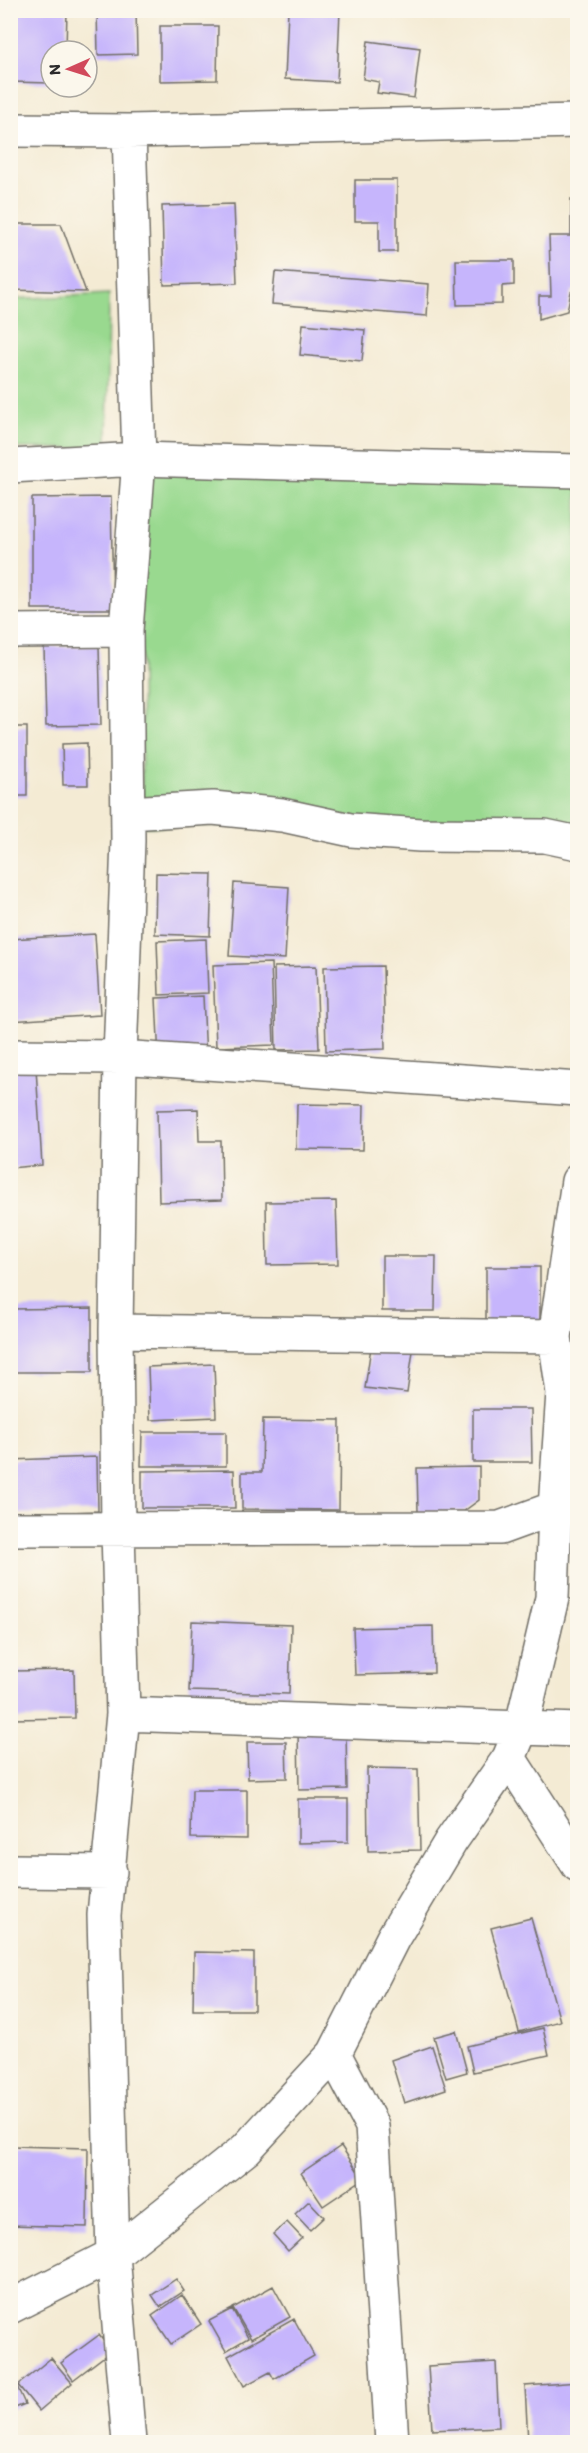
<svg xmlns="http://www.w3.org/2000/svg" width="588" height="2453" font-family="Itim,sans-serif">
<style>
.green{fill:#99d98f;stroke:#62825d;stroke-width:1.5}
.building{fill:#c6b5fc}
.lines{fill:none;stroke-linecap:round;stroke-linejoin:round}
.minor-casing{stroke:#716e66;stroke-width:36}
.minor{stroke:#fff;stroke-width:33}
</style>
<rect width="100%" height="100%" fill="#fbf7ec"/>
<filter id="ink" filterUnits="userSpaceOnUse"><feTurbulence type="fractalNoise" baseFrequency=".0167" numOctaves="2"/><feDisplacementMap in="SourceGraphic" scale="12" xChannelSelector="R" yChannelSelector="G"/><feConvolveMatrix kernelMatrix="1 2 1 2 8 2 1 2 1" color-interpolation-filters="sRGB"/></filter>
<filter id="wash" filterUnits="userSpaceOnUse"><feTurbulence type="fractalNoise" baseFrequency=".008" numOctaves="4" result="noise"/><feDisplacementMap in="SourceGraphic" scale="24" xChannelSelector="R" yChannelSelector="G"/><feGaussianBlur stdDeviation="1.35" result="paint"/><feColorMatrix in="noise" values="0 0 0 0 0 0 0 0 0 0 0 0 0 0 0 0 0 1.4 0 .05"/><feComposite in="paint" operator="in"/></filter>
<g filter="url(#wash)">
<rect width="100%" height="100%" fill="#f4ebd4"/>
<path class="green" d="M109,294l-2,155 -96,-1v-149z
M140,473l437,8v348l-112,-8 -323,6z"/>
<g id="blocks">
<path class="building" d="M10,10h57l-1,41h-15v32l-41,-1z
M97,10h39l1,44 -39,1z
M288,10h52l-3,72 -52,-3z
M160,26h58l-1,54 -57,1z
M368,41l52,7 -6,50 -37,-5 2,-11 -16,-3z
M355,180h42v72h-18v-31h-24z
M571,199l7,2v87l-7,4 -4,19 -28,8v-23h12l-2,-60h22z
M234,204l3,79 -73,2 -2,-79z
M10,224h51l25,68 -76,-2z
M456,260h58v25l-12,1v18l-45,1z
M275,272l154,12 -2,32 -155,-12z
M303,324l62,6 -3,31 -62,-6z
M111,497l2,112h-81v-111z
M99,646l2,79 -55,1 -2,-79z
M10,727h17v69h-17z
M87,743l1,42h-25l-1,-41z
M156,873l56,1 -2,62 -55,-2z
M234,883l55,4 -4,72 -56,-3z
M95,934l5,81 -90,6v-82z
M206,939l2,54 -49,2 -2,-54z
M271,963l3,82 -58,2 -3,-82z
M316,966l3,83 -43,1 -2,-83z
M383,966l2,83 -59,2 -2,-84z
M203,996l3,62 -47,2 -3,-62z
M36,1068l6,97 -32,3v-98z
M297,1104l67,1 -1,45 -67,-1z
M198,1109l1,32h22l1,59 -63,2 -2,-92z
M336,1201l2,63 -71,1 -1,-63z
M382,1256h54l-1,55h-53z
M486,1267h54v55h-54z
M92,1308v64h-82v-63z
M371,1347l42,4 -6,42 -42,-5z
M214,1364l2,53 -66,3 -2,-53z
M473,1409h58l1,53h-59z
M263,1419l77,1 -1,90 -97,-1v-37h20z
M142,1432h84v34h-85z
M97,1457l1,54 -88,3v-54z
M479,1467v33l-15,11 -46,1 -1,-44z
M234,1470l1,38h-93v-37z
M192,1621l99,4 -2,69 -100,-3z
M433,1626l1,47 -79,2 -2,-47z
M74,1670l1,48 -64,1v-48z
M346,1729l1,60 -48,1 -1,-60z
M247,1742h39l1,36 -39,1z
M367,1768l51,1 2,81 -52,1z
M192,1790h55v49l-56,-1z
M298,1799h50v43l-50,1z
M531,1918l29,103 -41,11 -28,-104z
M194,1952l60,1v57h-61z
M543,2028l6,27 -76,17 -6,-26z
M456,2031l11,41 -21,6 -12,-41z
M432,2046l14,43 -42,14 -13,-43z
M12,2146l76,2 -1,79 -77,-2z
M341,2146l22,33 -40,27 -22,-33z
M309,2201l15,16 -14,13 -15,-16z
M287,2222l15,16 -14,13 -15,-17z
M176,2279l8,12 -24,16 -8,-12z
M273,2286l17,31 -39,22 -18,-31z
M182,2295l19,29 -30,20 -19,-28z
M232,2309l16,29 -22,13 -17,-30z
M294,2319l20,37 -40,23 -4,-7 -26,14 -16,-30z
M99,2335l12,16 -38,29 -12,-17z
M51,2358l21,25 -33,28 -21,-26z
M496,2362l3,65 -67,3 -4,-64z
M15,2382l10,22 -15,6v-26z
M578,2382v60h-50l-3,-56z"/>
</g>
</g>
<g filter="url(#ink)">
<use href="#blocks" fill-opacity="0" stroke="#716e66" stroke-width="1.5"/>
<g class="lines">
<defs>
<path id="minor" d="M10,130l119,1 449,-10
M10,466l129,-7 439,12
M10,631l116,-1
M128,813l85,-5 69,7 69,15 69,5 125,1 33,7
M10,1056l110,1 458,32
M116,1331l439,6
M10,1529l490,-1 55,-20
M123,1714l455,16
M509,1758l69,107
M10,1871l100,1
M334,2054l38,72 20,316
M10,2307l103,-52 133,-106 88,-95 59,-116 58,-97 58,-83 12,-29 31,-131 3,-90 8,-115 -8,-56 23,-156
M129,2442l-16,-187 -9,-340 19,-201 -5,-184 -2,-199 4,-274 8,-216 -2,-211 13,-171 -10,-328"/>
</defs>
<use href="#minor" class="minor-casing"/>
<use href="#minor" class="minor"/>
</g>
</g>
<rect width="588" height="2453" fill="none" stroke="#fbf7ec" stroke-width="36"/>
<g transform="translate(69 69) rotate(267)"><circle r="28" fill="#fbf7ec" stroke="#a8a59f" stroke-width="1.5"/>
<path d="M0-4.5L10 22L0 15L-10 22Z" fill="#d1495b"/>
<text y="-9" font-size="16" font-weight="bold" text-anchor="middle" fill="#2b2b2b">N</text>
</g>
</svg>
